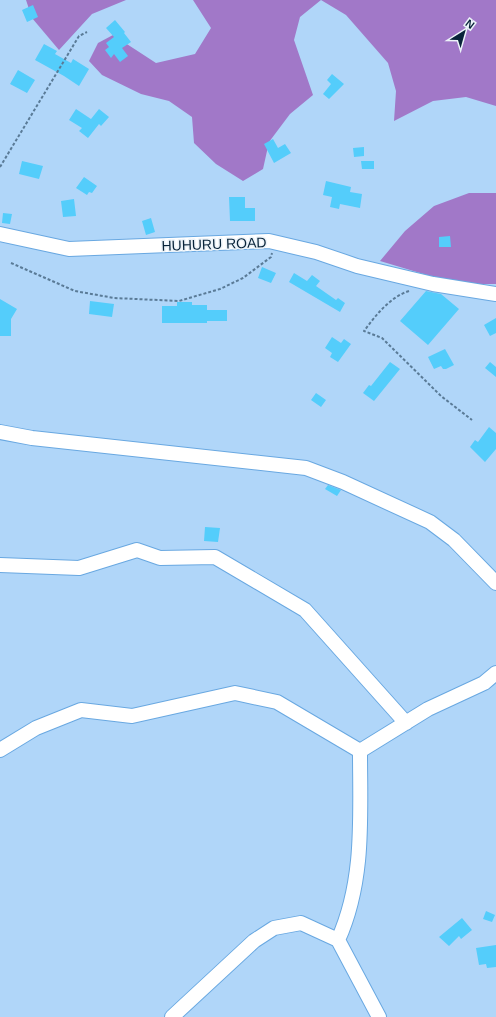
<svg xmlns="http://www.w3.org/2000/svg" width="496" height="1017" font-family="Helvetica,sans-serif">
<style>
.forest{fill:#a178c8}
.building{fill:#54cdfb}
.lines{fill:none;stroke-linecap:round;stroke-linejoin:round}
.minor-casing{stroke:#69a8e1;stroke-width:16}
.path{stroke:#5a7b97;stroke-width:2;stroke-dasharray:3 2;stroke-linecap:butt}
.minor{stroke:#fff;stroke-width:14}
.labels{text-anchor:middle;stroke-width:3;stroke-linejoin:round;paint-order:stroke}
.street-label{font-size:14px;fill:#082339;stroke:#ecf3f9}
</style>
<rect width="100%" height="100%" fill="#b0d6f9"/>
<path class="forest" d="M26,0h100l-34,14 -33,36 -27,-32z
M193,0h128l-21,17 -6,23 19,55 -23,19 -21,28 -6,27 -20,12 -27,-17 -22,-21 -2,-26 -23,-16 -28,-7 -39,-19 -13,-14 9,-18 15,-8 43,28 39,-9 16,-26z
M321,0h175v106l-30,-9 -33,4 -39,20 2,-30 -8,-28 -42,-48z
M469,193h27v91h-39l-77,-23 25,-30 29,-25z"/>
<path class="building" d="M33,5l5,12 -11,5 -5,-12z
M115,20l10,12 -1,1 7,9 -9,6 6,8 -8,6 -6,-8 -3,4 -6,-8 4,-3 -3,-4 8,-6 -8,-9z
M44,44l13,7 -2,3 16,9 2,-4 16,10 -10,17 -15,-10 -29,-16z
M18,70l17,10 -8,13 -17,-9z
M332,74l12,10 -15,15 -6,-5 8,-10 -4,-4z
M76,109l15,10 8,-10 10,8 -8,9 -2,-2 -11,14 -9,-7 3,-3 -13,-8z
M273,139l5,9 7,-4 6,9 -17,10 -10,-19z
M364,147v9l-10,1 -1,-9z
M22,161l21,5 -4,13 -20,-5z
M361,161h13v8h-12z
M84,177l13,9 -5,7 -3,-1 -2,3 -11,-7z
M326,181l25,6 -1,5 12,2 -2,14 -20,-4 -1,5 -9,-2 2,-10 -9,-2z
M229,197h16v11h10v13h-25z
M74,199l2,17 -13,1 -2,-16z
M3,213l9,1 -2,10 -8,-1z
M151,218l4,14 -9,3 -4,-14z
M450,236l1,11h-12v-10z
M262,267l14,6 -5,10 -13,-5z
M294,273l13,8 5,-6 8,6 -4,5 20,14 2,-2 7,5 -5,9 -51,-30z
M426,291l15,3 18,15 -31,36 -28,-24z
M0,299l17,10 -6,10v17h-11z
M90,301l24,3 -2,13 -23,-3z
M177,302h15v3h15v5h20v11h-20v2h-45v-17h15z
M496,318v15l-6,3 -6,-11z
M332,337l9,6 3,-4 7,5 -13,18 -8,-5 2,-4 -7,-5z
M445,349l9,16 -8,4h-3l-2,-3 -7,3 -6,-12z
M390,362l10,7 -26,32 -11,-8 6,-8 2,1z
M490,362l6,5v10l-11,-9z
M316,393l10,7 -5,7 -10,-7z
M489,427l7,6v16l-11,13 -15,-15 5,-7 3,2z
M328,485l13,5 -4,6 -12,-7z
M205,527l15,1 -2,14 -14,-1z
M486,911l9,4 -3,7 -9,-3z
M462,918l10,12 -11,9 -2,-3 -10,10 -10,-9z
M496,945v22l-9,1 -1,-4 -7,1 -3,-17z"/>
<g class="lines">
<defs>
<path id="minor" d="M0,234l69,15 200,-8 47,11 41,14 76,18 63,10
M0,432l32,6 274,30 37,14 87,40 24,18 42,43
M0,565l79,3 58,-18 23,8 55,-1 90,53 101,113
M0,750l36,-22 45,-18 51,6 103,-23 42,9 83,49 68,-42 56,-26 12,-10
M338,940l41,77
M172,1017l82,-76 20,-13 27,-5 37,17c27,-60 22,-124 22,-189"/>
</defs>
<use href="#minor" class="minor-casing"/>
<path class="path" d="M0,167l79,-131 8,-4
M11,263l64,28 39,7 65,3 41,-12 23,-11 28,-21 1,-4
M409,291c-19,6 -33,24 -45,40l18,7 59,58 31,24"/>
<use href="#minor" class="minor"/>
</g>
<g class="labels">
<g class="street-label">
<text transform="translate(214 244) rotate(-2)" y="5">HUHURU ROAD</text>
</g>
</g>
<g transform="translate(464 32) rotate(37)" stroke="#ecf3f9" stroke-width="3" paint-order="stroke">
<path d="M0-3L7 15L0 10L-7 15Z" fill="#082339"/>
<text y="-6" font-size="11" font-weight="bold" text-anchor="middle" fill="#082339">N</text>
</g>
</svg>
